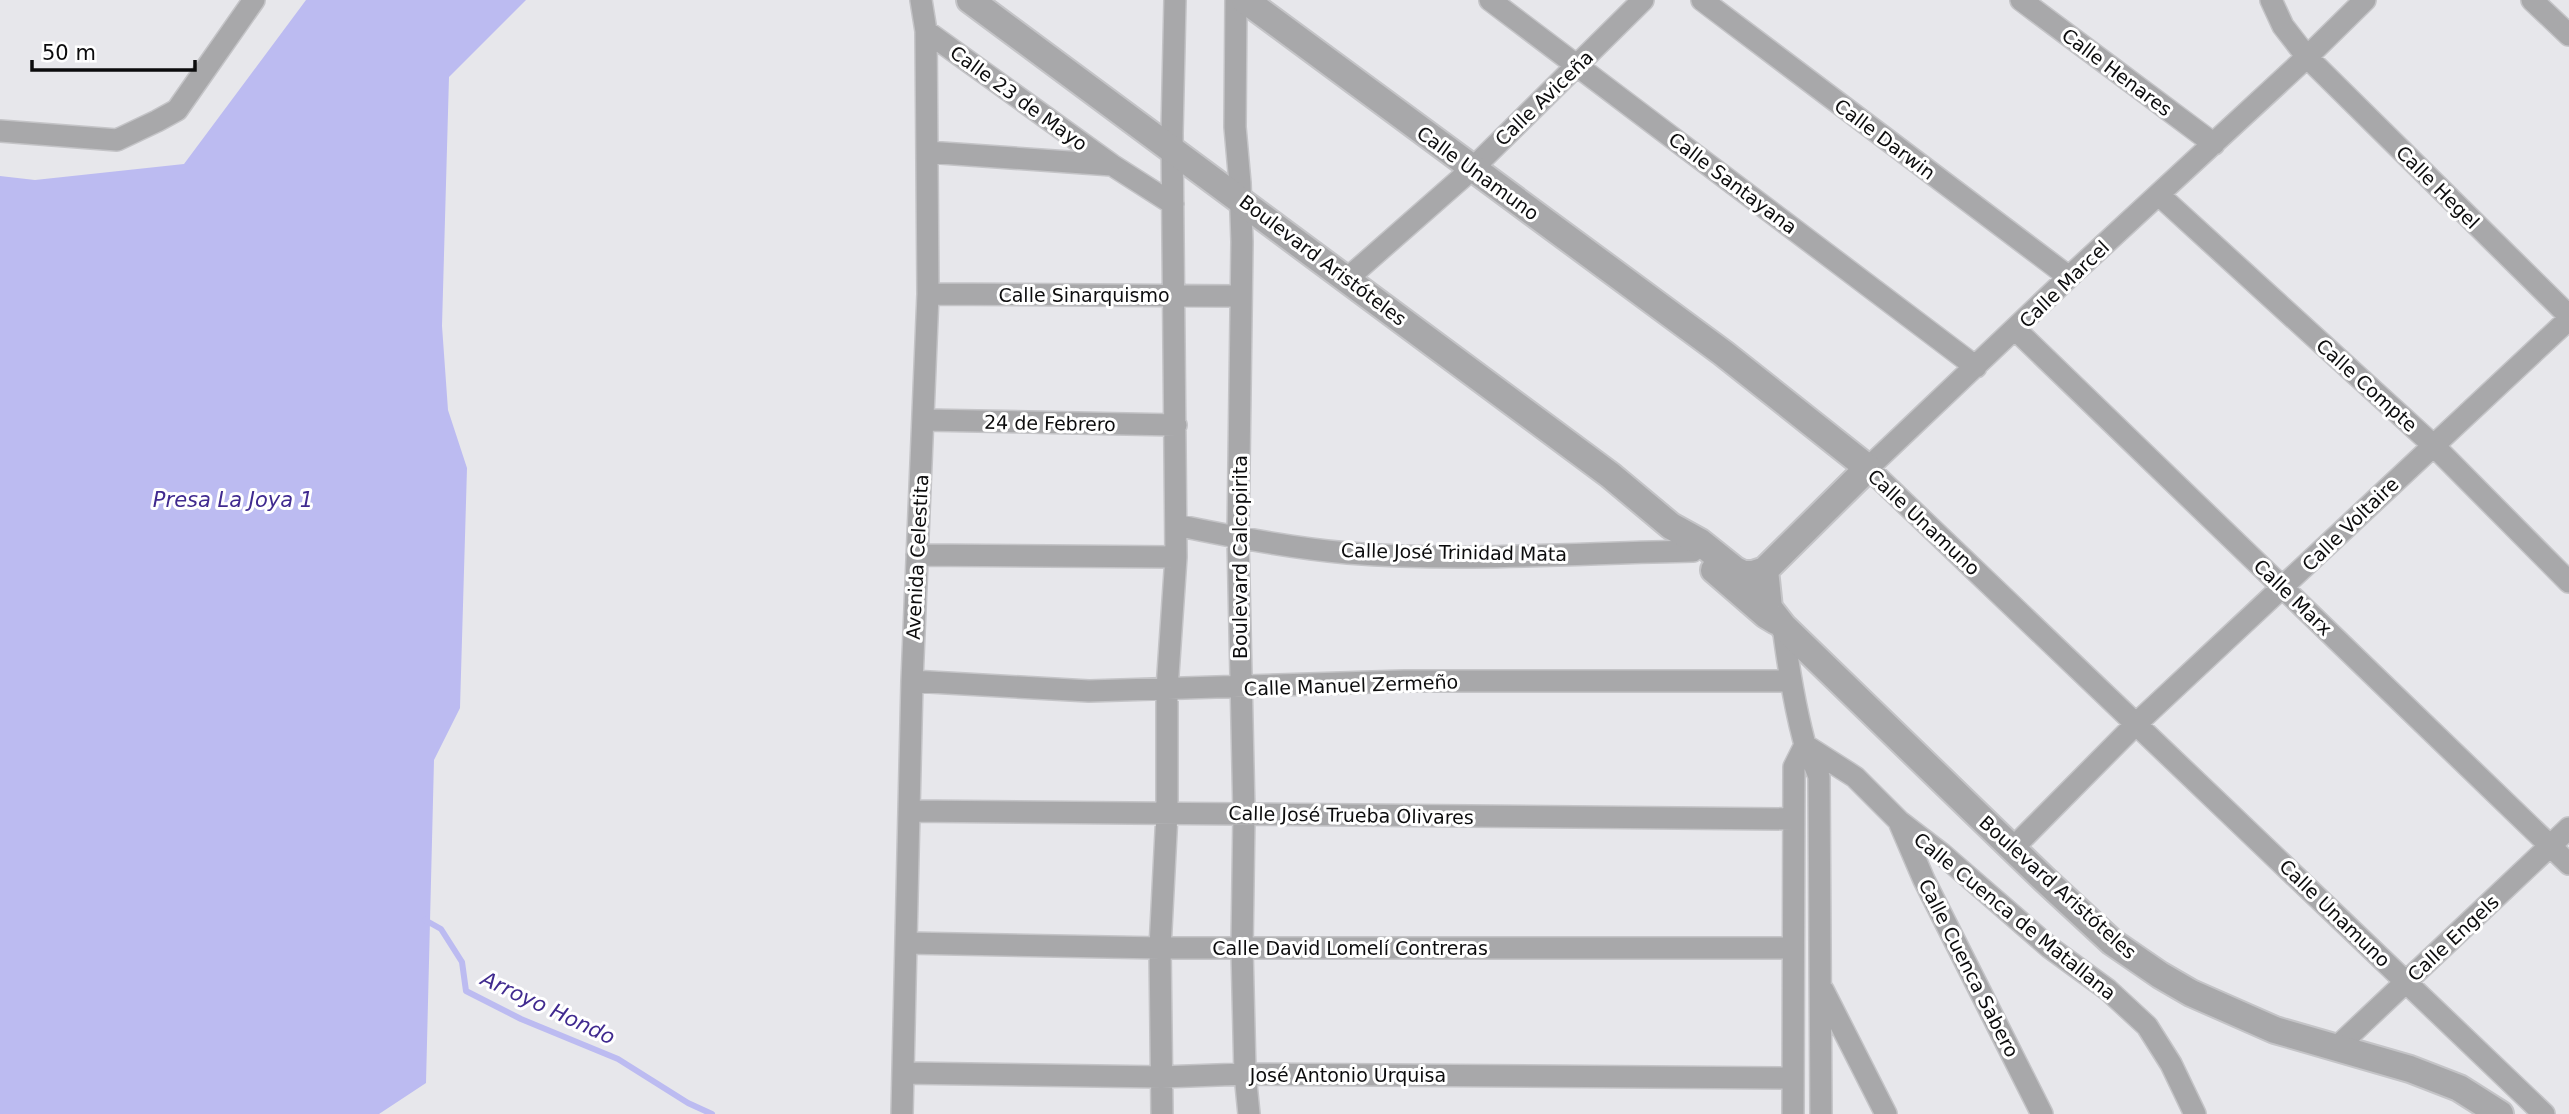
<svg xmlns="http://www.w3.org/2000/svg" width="2569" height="1114" font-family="'DejaVu Sans',sans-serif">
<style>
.water{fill:#bcbbf1}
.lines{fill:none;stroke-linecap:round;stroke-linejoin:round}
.stream{stroke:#bcbbf1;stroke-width:6}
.minor-casing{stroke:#c4c4c7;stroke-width:24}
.tertiary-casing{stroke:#c4c4c7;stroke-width:30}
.minor{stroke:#a8a8aa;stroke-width:21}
.tertiary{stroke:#a8a8aa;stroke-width:26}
.labels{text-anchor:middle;stroke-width:6;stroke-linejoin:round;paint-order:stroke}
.street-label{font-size:19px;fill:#0c0c0d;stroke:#fff}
.water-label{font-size:21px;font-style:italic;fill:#402a8f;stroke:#fff}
</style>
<rect width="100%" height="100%" fill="#e7e7eb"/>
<path class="water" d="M306,0h220l-77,77 -7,249 6,84 19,58 -7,240 -26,52 -8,323 -47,31h-379v-938l35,4 149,-16z"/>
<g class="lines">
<path class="stream" d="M425,920l16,9 21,33 4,29 55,28 97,40 70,44 24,11"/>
<defs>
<path id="minor" d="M1236,0l-1,127 5,56 2,59 -4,296 6,276 -2,134 3,126 4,40
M1490,0l486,367
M1702,0l367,277
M2021,0l193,144
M2271,0l12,26 24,31 262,259
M2365,0l-58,57 -238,220 -201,191 676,646
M2532,0l37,35
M926,31l186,134 61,39
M0,131l117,9 40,-19 20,-11 77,-110
M927,152l185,13
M2159,195l274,250 136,137
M1348,278l124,-109 171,-169
M928,294l313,2
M2016,330l553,534
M924,420l252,5
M1176,525c57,12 114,23 172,28 114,9 231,0 345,-2
M917,555l259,2
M1783,626c5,39 11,77 21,115 4,12 11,23 15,36l2,337
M912,681l177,10 315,-10h386
M1805,745l50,32 44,44 43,33 107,93 59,43 39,36 24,38 24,50
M909,811l884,8
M1900,824l24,56 118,234
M2012,849l125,-126 432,-404
M908,943l252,5h633
M1823,990l63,124
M2336,1048l233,-220
M904,1073l258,4 83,-3 548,4
M902,1114l10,-433 16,-387 -2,-263 -5,-31
M1162,1114l-2,-166 7,-135v-124l9,-132 -4,-424 3,-133
M1793,1114l1,-347 11,-22"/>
<path id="tertiary" d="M970,0l640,475 61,51 29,16 35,28 8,4h10l12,-4 103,-102 -145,-115 -478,-353
M1714,570l52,45 10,6
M1765,570l4,38 14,18 261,253 68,63 48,33 31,18 84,37 135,39 49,19 41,26"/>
</defs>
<use href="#minor" class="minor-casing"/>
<use href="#tertiary" class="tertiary-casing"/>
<use href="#minor" class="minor"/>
<use href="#tertiary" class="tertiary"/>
</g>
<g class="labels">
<g class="street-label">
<text transform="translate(2117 72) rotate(37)" y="7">Calle Henares</text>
<text transform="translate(1019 98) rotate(36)" y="7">Calle 23 de Mayo</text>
<text transform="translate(1544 98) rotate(-44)" y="7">Calle Aviceña</text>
<text transform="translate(1885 139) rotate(37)" y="7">Calle Darwin</text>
<text transform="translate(1478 173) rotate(36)" y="7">Calle Unamuno</text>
<text transform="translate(1733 183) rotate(37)" y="7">Calle Santayana</text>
<text transform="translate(2438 187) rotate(45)" y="7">Calle Hegel</text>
<text transform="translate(1323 260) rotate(37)" y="7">Boulevard Aristóteles</text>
<text transform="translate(2064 284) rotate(-44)" y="7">Calle Marcel</text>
<text x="1084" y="302">Calle Sinarquismo</text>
<text transform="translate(2367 385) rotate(42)" y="7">Calle Compte</text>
<text transform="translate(1050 423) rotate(1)" y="7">24 de Febrero</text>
<text transform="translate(1924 522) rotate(43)" y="7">Calle Unamuno</text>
<text transform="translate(2350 524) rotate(-44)" y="7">Calle Voltaire</text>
<text transform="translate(1454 552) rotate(1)" y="7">Calle José Trinidad Mata</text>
<text transform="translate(917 557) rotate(-87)" y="7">Avenida Celestita</text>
<text transform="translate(1240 557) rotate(-90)" y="7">Boulevard Calcopirita</text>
<text transform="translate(2293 597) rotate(44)" y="7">Calle Marx</text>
<text transform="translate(1351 685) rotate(-2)" y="7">Calle Manuel Zermeño</text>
<text transform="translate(1351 815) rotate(1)" y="7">Calle José Trueba Olivares</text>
<text transform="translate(2058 887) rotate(42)" y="7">Boulevard Aristóteles</text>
<text transform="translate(2335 913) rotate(44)" y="7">Calle Unamuno</text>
<text transform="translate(2015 916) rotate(39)" y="7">Calle Cuenca de Matallana</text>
<text transform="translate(2453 938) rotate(-43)" y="7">Calle Engels</text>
<text x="1350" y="955">Calle David Lomelí Contreras</text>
<text transform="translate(1969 968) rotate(63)" y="7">Calle Cuenca Sabero</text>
<text x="1348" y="1082">José Antonio Urquisa</text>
</g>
<g class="water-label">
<text x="233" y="507">Presa La Joya 1</text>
<text transform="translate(548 1008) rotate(25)" y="7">Arroyo Hondo</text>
</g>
</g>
<path d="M32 60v10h163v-10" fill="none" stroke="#0c0c0d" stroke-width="3.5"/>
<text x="42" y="60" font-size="21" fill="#0c0c0d" stroke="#ffffff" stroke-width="5" paint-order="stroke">50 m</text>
</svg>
